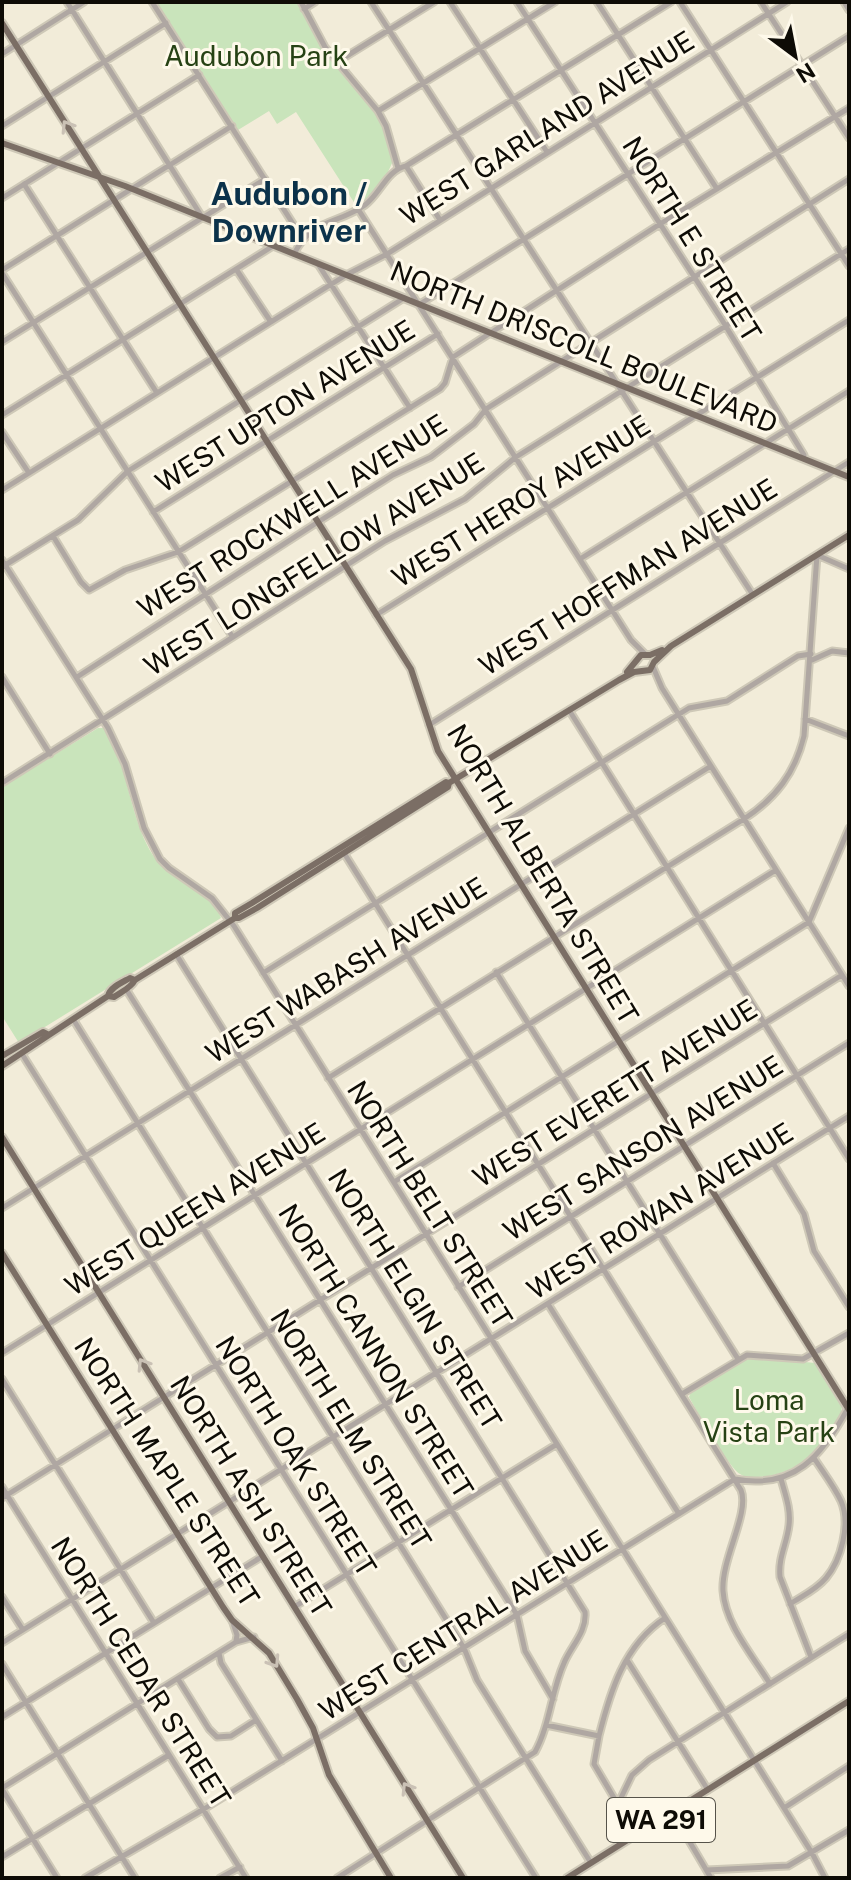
<svg xmlns="http://www.w3.org/2000/svg" width="851" height="1880" font-family="'Public Sans',sans-serif">
<style>
.green{fill:#c9e4bb}
.lines{fill:none;stroke-linecap:round;stroke-linejoin:round}
.minor-casing{stroke:#cec8b7;stroke-width:9}
.major-casing{stroke:#cec8b7;stroke-width:10}
.minor{stroke:#afa7a2;stroke-width:5}
.major{stroke:#7b6e65;stroke-width:6}
.oneway{stroke:#cac1b5}
.labels{text-anchor:middle;stroke-width:6;stroke-linejoin:round;paint-order:stroke}
.shield{fill:#fef9ea;stroke:#56534a;stroke-width:2}
.shield-label{font-size:26px;font-weight:bold;fill:#0e0c06}
.park-label{font-size:28px;fill:#264214;stroke:#fef9ea}
.street-label{font-size:28px;fill:#0e0c06;stroke:#fef9ea}
.quarter-label{font-size:32px;font-weight:bold;fill:#0c324a;stroke:#fef9ea}
</style>
<rect width="100%" height="100%" fill="#f2ecd9"/>
<path class="green" d="M155,2h144l20,39 61,78 13,42 -11,24 -25,22 -61,-95 -19,12 -8,-13 -31,19z
M98,728h5c28,39 25,94 54,133 16,22 56,29 64,57l-202,125 -17,-27v-229z
M757,1357l58,6 27,44c-6,39 -48,69 -84,70 -7,0 -13,1 -18,-3 -11,-6 -44,-64 -51,-77l2,-5 50,-31z"/>
<g class="lines">
<defs>
<path id="minor" d="M67,2l135,215
M152,2l150,236
M301,2l24,45 53,64 8,15 12,42
M371,2l382,593
M450,2l97,150
M517,2l205,318 82,135 -1,3
M597,2l120,187
M680,2l169,264
M761,2l88,136
M844,2l5,8
M304,9l11,-7
M2,54l82,-52
M337,62l97,-60
M378,111l177,-109
M2,126l164,-103
M406,166l34,54
M24,184l133,209
M2,198l197,-123
M358,209l273,431 14,14
M294,254c18,-36 43,-29 71,-49 15,-11 22,-35 41,-39l265,-164
M318,264l92,144
M236,269l35,53
M2,270l230,-144
M2,273l230,363
M420,304l429,-268
M2,342l263,-163
M2,415l271,-169
M2,432l27,41
M2,490l344,-215 41,-21 400,-252
M153,512l285,-178
M53,536l28,46 8,8 36,-20 53,-18 262,-163 5,-6 8,-26 207,-133 189,-116
M580,559l269,-168
M2,560l106,168 17,36 19,64 16,31 9,9 43,30 22,28 578,927 13,25
M2,567l76,-47 50,-49 276,-173
M376,615l473,-295
M812,660l20,-9 17,2
M653,667l9,21 187,298
M2,677l48,77
M77,677l241,-155 75,-47 38,-18 43,-33 12,-15 363,-230
M569,710l280,449
M805,719l44,17
M429,725l420,-263
M2,783l383,-242 80,-42 51,-42 333,-208
M344,853l397,637c9,23 -20,69 -18,101 2,33 30,65 47,93
M176,954l409,658c2,20 -14,34 -21,51 -13,29 -14,62 -29,89l-198,126
M496,972l242,387
M263,973l426,-265 38,-7 71,-45 13,-2
M126,989l391,626 8,36 28,48
M73,1019l391,629 13,32 114,183
M22,1054l514,824
M328,1078l416,-259c32,-21 51,-46 60,-83l13,-181 32,14
M773,1163l31,51 10,37 35,56
M394,1182l415,-260 40,-94
M2,1208l709,-442
M458,1287l391,-244
M548,1304l131,210
M2,1353l774,-483
M2,1379l152,244
M682,1394l65,-39 56,4 46,-26
M781,1479c4,15 10,30 8,46 -2,19 -11,32 -9,52l31,80
M2,1487l244,391
M2,1498l840,-523
M2,1597l21,33
M790,1604c12,-8 26,-14 36,-26 15,-18 25,-54 15,-77 -7,-15 -18,-29 -27,-43
M294,1607l263,-163
M232,1620l5,15 -1,6
M2,1643l847,-527
M219,1653l2,10 61,98
M627,1660l81,130
M2,1664l133,214
M178,1679l31,50 8,8 14,-1 25,-16
M2,1717l261,-161
M546,1725l53,11 -5,28 42,71
M599,1736c11,-44 25,-91 66,-118
M2,1788l234,-146 18,-5
M2,1789l55,89
M618,1804l14,-29 17,-15 200,-126
M784,1808l65,-42
M672,1812l39,66
M2,1857l167,-102
M707,1870l81,-4 61,-36
M85,1878l119,-69 531,-330c59,11 87,-23 113,-71
M220,1878l20,-11"/>
<path id="major" d="M2,23l409,646 27,82 411,659
M2,143l123,43 724,291
M627,672l14,-17h9l12,-5
M235,918v-5l17,-10 194,-121 3,1
M108,996l6,1c7,-5 17,-9 21,-17l100,-62h4l18,-10 191,-121 1,-4 170,-103 15,-8 16,-2 4,-8 17,-16 178,-111
M2,1056l41,-24 4,2
M2,1066l106,-70c2,-9 15,-14 22,-18l5,2
M2,1137l461,741
M2,1253l221,354 9,13 37,33 28,46 16,29 16,47 62,103
M567,1878l282,-177"/>
</defs>
<use href="#minor" class="minor-casing"/>
<use href="#major" class="major-casing"/>
<use href="#minor" class="minor"/>
<use href="#major" class="major"/>
</g>
<defs><path id="oneway-chevron" d="M-2-3.5L2.5 0L-2 3.5" fill="none" stroke-width="1.6" stroke-linecap="round" stroke-linejoin="round" transform="scale(2)"/></defs>
<g class="oneway">
<use href="#oneway-chevron" transform="translate(67 126) rotate(-122)"/>
<use href="#oneway-chevron" transform="translate(143 1364) rotate(-122)"/>
<use href="#oneway-chevron" transform="translate(274 1662) rotate(57)"/>
<use href="#oneway-chevron" transform="translate(407 1788) rotate(-122)"/>
</g>
<g class="labels">
<rect class="shield" x="607" y="1798" width="108" height="44" rx="6"/>
<g class="shield-label">
<text x="661" y="1829">WA 291</text>
</g>
<g class="park-label">
<text x="256" y="66">Audubon Park</text>
<text x="769" y="1410">Loma<tspan x="769" dy="32">Vista Park</tspan></text>
</g>
<g class="street-label">
<text transform="translate(547 128) rotate(-32)" y="10">WEST GARLAND AVENUE</text>
<text transform="translate(692 239) rotate(58)" y="10">NORTH E STREET</text>
<text transform="translate(584 347) rotate(22)" y="10">NORTH DRISCOLL BOULEVARD</text>
<text transform="translate(285 406) rotate(-32)" y="10">WEST UPTON AVENUE</text>
<text transform="translate(521 501) rotate(-32)" y="10">WEST HEROY AVENUE</text>
<text transform="translate(292 516) rotate(-32)" y="10">WEST ROCKWELL AVENUE</text>
<text transform="translate(314 564) rotate(-32)" y="10">WEST LONGFELLOW AVENUE</text>
<text transform="translate(628 577) rotate(-32)" y="10">WEST HOFFMAN AVENUE</text>
<text transform="translate(543 874) rotate(59)" y="10">NORTH ALBERTA STREET</text>
<text transform="translate(346 970) rotate(-32)" y="10">WEST WABASH AVENUE</text>
<text transform="translate(615 1093) rotate(-32)" y="10">WEST EVERETT AVENUE</text>
<text transform="translate(643 1148) rotate(-32)" y="10">WEST SANSON AVENUE</text>
<text transform="translate(430 1204) rotate(58)" y="10">NORTH BELT STREET</text>
<text transform="translate(195 1209) rotate(-32)" y="10">WEST QUEEN AVENUE</text>
<text transform="translate(660 1211) rotate(-32)" y="10">WEST ROWAN AVENUE</text>
<text transform="translate(415 1299) rotate(58)" y="10">NORTH ELGIN STREET</text>
<text transform="translate(376 1351) rotate(58)" y="10">NORTH CANNON STREET</text>
<text transform="translate(351 1429) rotate(58)" y="10">NORTH ELM STREET</text>
<text transform="translate(296 1456) rotate(58)" y="10">NORTH OAK STREET</text>
<text transform="translate(167 1472) rotate(57)" y="10">NORTH MAPLE STREET</text>
<text transform="translate(251 1496) rotate(58)" y="10">NORTH ASH STREET</text>
<text transform="translate(463 1625) rotate(-32)" y="10">WEST CENTRAL AVENUE</text>
<text transform="translate(141 1672) rotate(58)" y="10">NORTH CEDAR STREET</text>
</g>
<g class="quarter-label">
<text x="289" y="205">Audubon /<tspan x="289" dy="37">Downriver</tspan></text>
</g>
</g>
<rect width="851" height="1880" fill="none" stroke="#0e0c06" stroke-width="8"/>
<g transform="translate(795 56) rotate(148)" stroke="#fef9ea" stroke-width="6" paint-order="stroke">
<path d="M0-6L14 30L0 20L-14 30Z" fill="#0e0c06"/>
<text y="-12" font-size="22" font-weight="bold" text-anchor="middle" fill="#0e0c06">N</text>
</g>
</svg>
